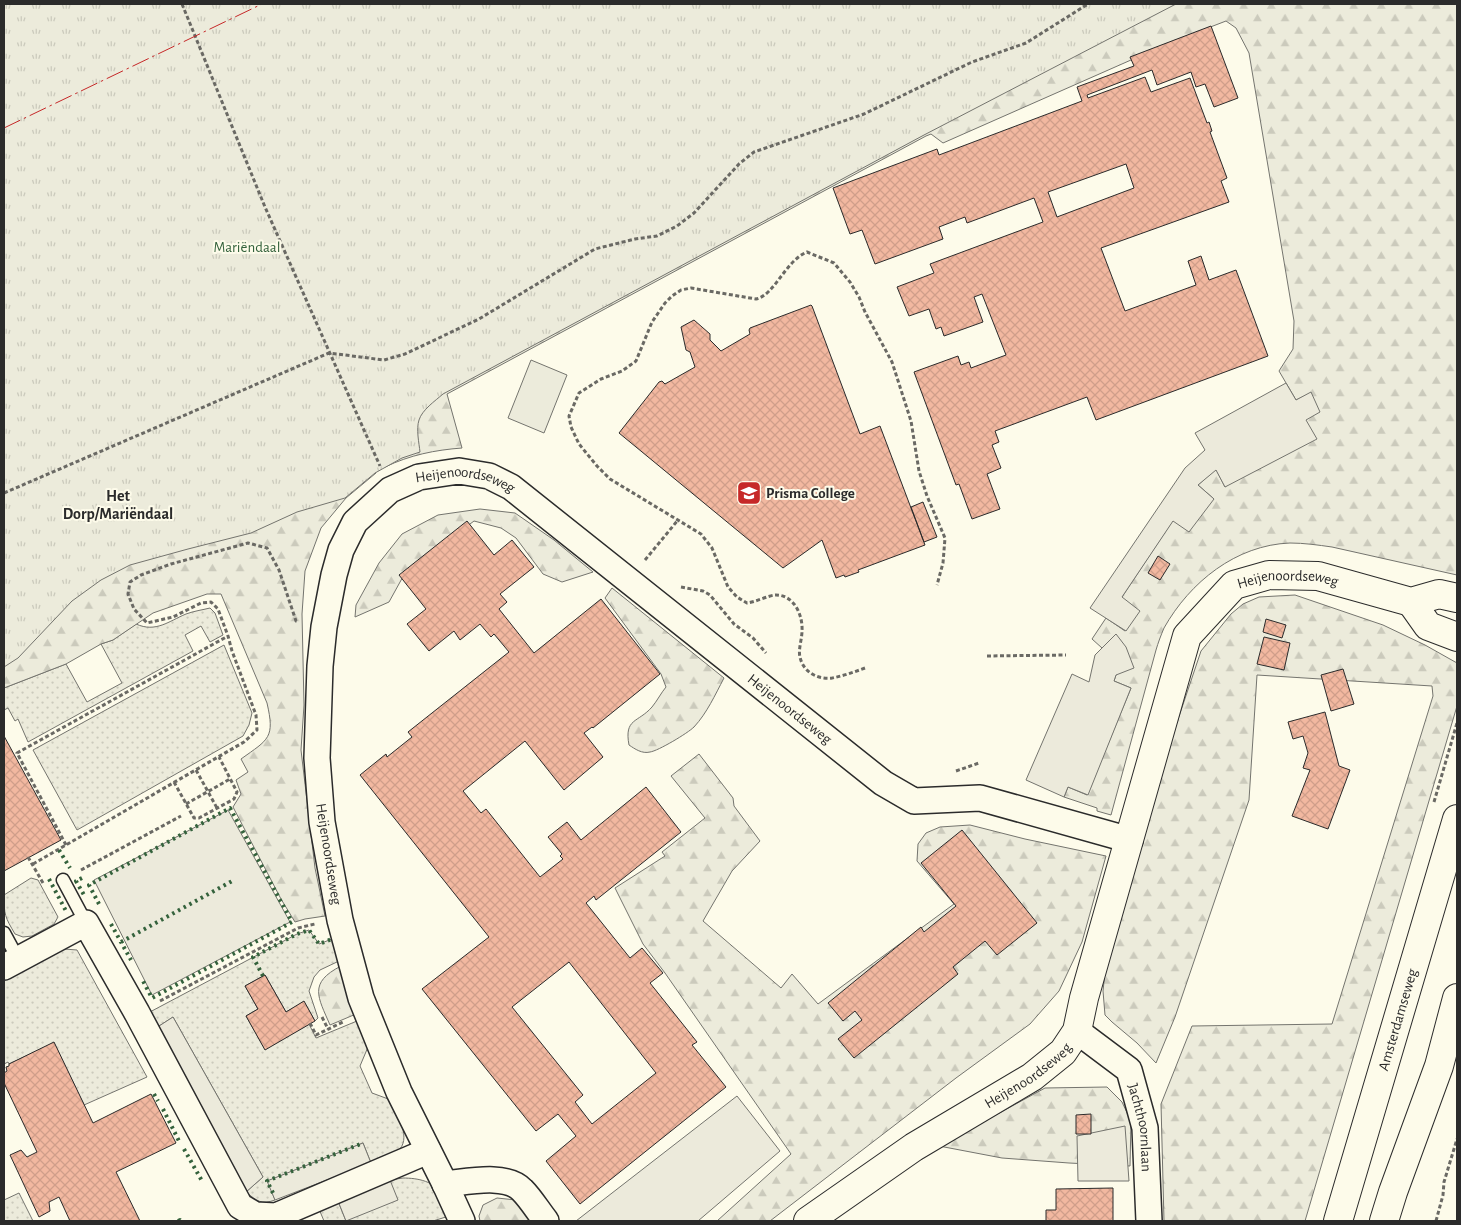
<svg xmlns="http://www.w3.org/2000/svg" width="1461" height="1225" font-family="'Alegreya Sans',sans-serif">
<style>
.grass{fill:url(#grass-dots);stroke:#74746e}
.forest{fill:url(#forest-firs);stroke:#74746e}
.park{fill:url(#park-tufts);stroke:#74746e}
.pitch{fill:#ecebdb;stroke:#74746e}
.parking{fill:#eceadb;stroke:#74746e}
.building{fill:url(#building-cross-hatch);stroke:#2b2b2b;fill-rule:evenodd}
.lines{fill:none;stroke-linecap:round;stroke-linejoin:round}
.service-casing{stroke:#2b2b2b;stroke-width:15}
.minor-casing{stroke:#2b2b2b;stroke-width:28}
.tertiary-casing{stroke:#2b2b2b;stroke-width:30}
.primary-casing{stroke:#2b2b2b;stroke-width:30}
.path{stroke:#6a6964;stroke-width:3;stroke-dasharray:4 2.5;stroke-linecap:butt}
.service{stroke:#fdfbea;stroke-width:12}
.minor{stroke:#fdfbea;stroke-width:25}
.tertiary{stroke:#fdfbea;stroke-width:28}
.primary{stroke:#fdfbea;stroke-width:28}
.hedge{stroke:#34623c;stroke-width:4;stroke-dasharray:2.5 4;stroke-linecap:butt}
.power{stroke:#c62828;stroke-width:1;stroke-dasharray:18 4 2.5 4;stroke-linecap:butt}
.labels{text-anchor:middle;stroke-width:4;stroke-linejoin:round;paint-order:stroke}
.park-label{font-size:15px;fill:#34623c;stroke:#fdfbea}
.street-label{font-size:15px;fill:#2b2b2b;stroke:#fdfbea}
.poi-label{font-size:15px;font-weight:bold;fill:#2b2b2b;stroke:#fdfbea;text-anchor:start}
.neighbourhood-label{font-size:16px;font-weight:bold;fill:#2b2b2b;stroke:#fdfbea}
</style>
<defs>
<pattern id="grass-dots" width="8" height="8" patternUnits="userSpaceOnUse" patternTransform="scale(1.25)"><rect width="8" height="8" fill="#ecebdb"/><path d="M2 2h.1M6 6h.1" fill="none" stroke="#cbcabc" stroke-width="1.8" stroke-linecap="round"/></pattern>
<pattern id="forest-firs" width="22" height="20" patternUnits="userSpaceOnUse" patternTransform="scale(1.25)"><rect width="22" height="20" fill="#ecebdb"/><path d="M5 1l3.5 6h-7zM16 11l3.5 6h-7z" fill="#cbcabc"/></pattern>
<pattern id="park-tufts" width="24" height="20" patternUnits="userSpaceOnUse" patternTransform="scale(1.25)"><rect width="24" height="20" fill="#ecebdb"/><path d="M3 7l-1-3M5 7V3M7 7l1-3M15 17l-1-3M17 17v-4M19 17l1-3" fill="none" stroke="#cbcabc"/></pattern>
<pattern id="building-cross-hatch" width="8" height="8" patternUnits="userSpaceOnUse" patternTransform="scale(1.25)"><rect width="8" height="8" fill="#f2b8a0"/><path d="M0 0l8 8M0 8l8-8" fill="none" stroke="#d09e8a"/></pattern>
</defs>
<rect width="100%" height="100%" fill="#fdfbea"/>
<path class="grass" d="M210,608l5,5 8,22 -13,7 -9,-16 -16,9 8,16 -165,91 -10,-23 -3,2 -7,-13 -4,2v-22l62,-24 21,38 35,-19 -21,-39 12,-4 23,-16c20,9 33,-3 50,-10 8,-3 16,-4 24,-6z
M224,645l28,68 -3,12 -6,11 -166,94 -44,-80z
M31,878l7,2 20,37 -4,7 -22,12 -9,1 -8,-3c-10,-17 -11,-19 -11,-39z
M309,930l10,14 13,-5 7,22 -19,9 -6,7 -5,14 9,27 -3,3 -11,-19 -18,10 -21,-37 -20,11 13,23 -12,7 19,33 44,-25 7,14 41,-17 11,26 -8,19 12,27 19,7c6,15 22,39 6,52 -4,5 -19,8 -26,11l-8,-20 -95,38 7,19c-14,5 -18,1 -29,-8l17,-15 -90,-160 -17,11 -8,-15 149,-79z
M64,949l13,1 70,127 -63,28 -30,-62 -45,21 -1,-2 -4,2v-85l29,-16z
M403,1178c14,0 33,3 39,18 3,6 5,13 7,20l-16,5h-109l-5,-12 19,-8 8,20 44,-41z
M19,1193l14,28h-29v-21z"/>
<path class="forest" d="M1092,4h365v571l-125,-28c-14,-2 -28,-4 -42,-4 -54,2 -100,39 -126,85 -3,7 -6,15 -8,22l-45,165 -14,-4v-3l-33,-11 4,-10 19,8 44,-107 -17,-7 2,-6v-40l-14,13 -10,-9 14,-21 19,13 -3,-34 51,-77 41,-21 -16,-14 18,-16 9,18 81,-68 5,-26 -15,7 -17,-29 14,-22 1,-28 -45,-268 -13,-25 -10,-7 -52,20 -231,102 -12,-9 -5,2 -479,258 15,54c-27,2 -52,7 -77,19l-50,-110z
M326,358l50,115 -30,25 -25,30 -16,43 -3,43 2,91 -3,45 14,118 10,48 -20,3 -10,3 -14,-23 -48,-92 8,-13 -5,-14 12,-8 -7,-13c28,-20 34,-21 26,-56l-46,-109h-14l-54,19 -40,27 -12,4 -35,20 -62,24v-191z
M480,509l35,4 39,27 39,32 -31,10 -19,-8 -27,-36 -15,-10 -27,-7 -69,52 -16,29 -34,15 1,-12 23,-42 23,-29 36,-19z
M612,588l112,90c-9,17 -17,35 -30,49 -6,6 -36,24 -44,25 -8,2 -15,-3 -21,-7 -5,-27 9,-22 23,-38 5,-6 9,-14 14,-20l-5,-13 -56,-76z
M1295,595l88,30 42,20 32,18v43l-152,515h-141l-3,-117 31,-78 140,-2 101,-328 -1,-10 -175,-11 -8,125 -74,217 -19,46 -19,-20 -25,-21 -7,-7 -2,-24 4,-38 23,-91 71,-211 30,-37 12,-10 16,-7z
M699,754l34,44 1,8 26,35 -28,30 -29,50 78,67 11,-14 26,30 136,-100 -37,-43 1,-17 8,-11 14,-6 30,-2 55,14 81,17 -24,86 -23,49 -29,33 -74,54 -186,143h-53l74,-67 -126,-181 -22,-29 -28,-56 50,-32 -3,-4 43,-34 -34,-42z
M341,966l15,48 -26,11c-12,-28 -22,-42 11,-59z
M1107,1087l15,15 9,19 -1,45 -61,-3 -67,-5 -63,-12 106,-58z
M497,1198l19,2 16,21h-52l-1,-5 4,-11z"/>
<path class="park" d="M4,4h1172l-252,131 -481,259c-8,7 -21,16 -24,26 -3,9 0,23 1,32l-18,6 -27,15 -30,25 -48,14 -46,21 -63,16 -58,16 -29,15 -29,21 -54,57 -14,9z"/>
<path class="pitch" d="M531,360l36,15 -23,58 -36,-15z"/>
<path class="parking" d="M1286,383l10,17 15,-8 9,20 -14,8 11,19 -92,48 -9,-17 -18,15 16,14 -25,33 -16,-11 -51,76 18,14 -14,20 -36,-23 95,-140 20,-18 -10,-17z
M1116,634l10,13 8,21 -18,7 -2,6 17,7 -43,107 -20,-8 -4,10 -38,-17 46,-106 17,8 6,-27z
M228,810l62,112 -138,73 -58,-115z
M173,1017l90,160 -17,15 -90,-164z
M737,1096l43,55 -82,70h-122z
M1125,1126l4,55h-51l-1,-45z
M363,1143l8,20 -96,37 -8,-19z
M390,1180l8,20 -52,21 -8,-20z"/>
<path class="building" d="M1211,26l27,72 -24,9 -9,-23 -9,3 -5,-15 -34,13 -5,-15 -65,25 1,3 57,-21 6,15 39,-14 17,45 2,-1 3,9 -2,1 17,46 -6,3 8,21 -128,46 24,63 71,-26 -8,-24 13,-5 8,24 27,-10 32,86 -172,64 -9,-23 -92,34 4,11 -7,3 9,23 -14,6 13,35 -28,10 -13,-35 -3,1 -42,-113 44,-16 3,9 8,-3 2,6 35,-13 -24,-61 -8,3 9,25 -39,14 -3,-9 -5,2 -7,-20 -20,7 -12,-29 37,-14 -4,-9 113,-42 -9,-24 -67,25 -2,-6 -26,10 4,12 -68,25 -13,-34 -12,4 -17,-46 104,-39 2,6 143,-54 -5,-14 57,-21 -4,-9zM1126,164l8,24 -77,29 -9,-25z
M811,305l1,1 48,128 20,-8 45,119 -67,25 1,2 -14,5 -1,-2 -8,3 -14,-38 -39,28 -164,-135 40,-51 3,-1 3,3 30,-17 -5,-15 -4,-2 -5,-23 13,-7 16,14v6l11,11 29,-17 -1,-4 1,-2z
M923,502l14,35 -13,5 -13,-35z
M467,521l27,34 18,-15 22,27 -34,27 7,8 -8,7 35,44 67,-54 59,75 -67,54 -1,-1 -8,6 19,24 -39,33 -39,-49 -62,50 18,22 5,-4 54,68 23,-18 -3,-3 2,-2 -14,-17 19,-15 14,18 65,-53 35,45 -85,68 -2,-4 -8,7 44,55 12,-10 21,25 -13,10 47,59 -5,3 34,42 -146,117 -34,-43 30,-25 -18,-22 -22,17 -114,-142 67,-52 -129,-162 26,-21 1,3 25,-20 -4,-5 101,-80 -15,-18 -3,3 -11,-13 -20,16 -6,-9 -25,20 -22,-27 19,-15 -27,-34zM569,962l87,111 -64,51 -17,-22 8,-7 -71,-88z
M1158,556l12,8 -10,16 -12,-7z
M1266,619l20,6 -4,13 -19,-6z
M1264,637l26,6 -6,27 -27,-6z
M1343,669l11,35 -23,7 -10,-36z
M1325,712l14,54 11,4 -22,59 -36,-13 18,-46 -7,-2 5,-15 -5,-17 -10,3 -5,-17z
M4,736l57,104 -57,31z
M962,830l75,93 -40,32 -12,-14 -32,26 5,7 -104,84 -16,-19 24,-19 -7,-9 -12,10 -15,-18 93,-76 3,5 32,-26 -35,-43z
M265,975l21,37 18,-11 11,20 -50,29 -19,-34 12,-7 -13,-23z
M54,1042l39,81 58,-29 25,49 -60,29 24,49h-70l-11,-24 -10,5 1,9 -11,6 -29,-62 11,-5 6,7 10,-5 -33,-69v-10l3,-2 -1,-4 3,-1v-2z
M1091,1114v20h-15v-19z
M1113,1188v33h-67v-11h10v-21z"/>
<g class="lines">
<defs>
<path id="service" d="M63,880l23,43
M4,933l14,26"/>
<g id="minor">
<path d="M4,967l82,-44 51,90 103,193 15,9 21,1 152,-65"/>
<path id="s1" d="M1077,1031l52,39 16,58 4,93"/>
<path d="M445,1184c22,-2 61,-11 77,6 9,9 16,21 24,31"/>
<path id="s2" d="M462,1221l-17,-37 -46,-92 -38,-94 -21,-78 -18,-98 -5,-64 3,-92 4,-39 10,-52 7,-25 14,-28 35,-32 29,-13 40,-6 30,5 22,11 372,296 31,18 66,-3 150,42"/>
</g>
<g id="tertiary">
<path d="M1411,602l17,24 29,11"/>
<path id="s3" d="M808,1221l106,-74 118,-70 31,-25 14,-21 7,-33 103,-362 47,-51 35,-10 49,1 93,26 28,-8 18,4"/>
</g>
<g id="primary">
<path id="s4" d="M1338,1221l119,-402"/>
<path d="M1384,1221l9,-29 46,-126 18,-68"/>
</g>
</defs>
<use href="#service" class="service-casing"/>
<use href="#minor" class="minor-casing"/>
<use href="#tertiary" class="tertiary-casing"/>
<use href="#primary" class="primary-casing"/>
<path class="path" d="M182,4l83,203 115,259
M4,493l325,-140 55,7 21,-6 74,-35 116,-70 40,-10 22,-3 20,-10 17,-13 45,-49 15,-12 110,-38 108,-52 54,-19 62,-39
M645,560l33,-40
M681,587l22,4 7,4 24,29 19,14 13,15
M987,656l79,-1
M865,668c-11,4 -22,8 -33,10 -14,2 -29,-6 -32,-21 -2,-7 2,-18 2,-26 1,-16 -8,-36 -26,-36 -7,0 -20,7 -29,8l-10,-6 -9,-10 -16,-39 -11,-14 -91,-55 -13,-13 -18,-22 -8,-17 -2,-11 10,-23 22,-14 21,-8 14,-10 16,-39 13,-19 7,-7 9,-6 10,-2 65,11c19,-4 29,-38 51,-47l27,11 16,19 9,15 6,15 27,50 19,59 8,50 8,25 18,42 -2,25 -6,22
M196,770l21,38
M956,771l23,-8
M174,782l20,36h5l35,-19 3,-7 -18,-35
M1434,802l23,-79
M186,804l44,-25
M66,845l-49,-92 211,-117
M28,857l15,26
M33,864l211,-122 13,-12 -1,-15 -24,-64 -4,-15 -10,-27 -7,-7 -10,1 -28,14 -26,6 -13,-14 -6,-15 2,-12 11,-7 30,-11 77,-21 19,5 12,22 17,51 3,1
M81,870l100,-54
M160,1001l138,-73 17,-4
M322,1017l6,12
M310,1023l6,12 27,-13
M1436,1221l7,-26 1,-13 13,-43"/>
<use href="#service" class="service"/>
<use href="#minor" class="minor"/>
<use href="#tertiary" class="tertiary"/>
<use href="#primary" class="primary"/>
<path class="hedge" d="M59,850l11,18
M82,878l-6,3 8,14
M49,879l17,32
M99,904l-10,-19 141,-77 62,114 -140,76 -9,-17
M111,924l20,36
M121,942l113,-62
M263,976l-10,-19 44,-23 12,-4 10,14 13,-5
M154,1094l4,7
M163,1109l16,32
M184,1149l18,32
M273,1193l-6,-12 96,-38
M178,1221l2,-1 1,1"/>
<path class="power" d="M4,128l258,-124"/>
</g>
<defs>
<symbol id="school-square" viewBox="-11 -11 22 22"><rect x="-9" y="-9" width="18" height="18" rx="4" fill="#c62828" stroke="#fdfbea"/><path d="M0-5L7-2L0 1L-7-2ZM-4 1L0 2.5L4 1V4Q0 6-4 4Z" fill="#fff"/></symbol>
</defs>
<g fill-rule="evenodd">
<use href="#school-square" x="735" y="479" width="28" height="28"/>
</g>
<g class="labels">
<g class="park-label">
<text x="247" y="252">Mariëndaal</text>
</g>
<g class="street-label">
<text dy="5" stroke="none"><textPath href="#s2" startOffset="858">Heijenoordseweg</textPath></text>
<text dy="5" stroke="none"><textPath href="#s3" startOffset="866">Heijenoordseweg</textPath></text>
<text dy="5" stroke="none"><textPath href="#s2" startOffset="1262">Heijenoordseweg</textPath></text>
<text transform="translate(329 854) rotate(81)" y="5">Heijenoordseweg</text>
<text dy="5" stroke="none"><textPath href="#s4" startOffset="210">Amsterdamseweg</textPath></text>
<text dy="5" stroke="none"><textPath href="#s3" startOffset="264">Heijenoordseweg</textPath></text>
<text dy="5" stroke="none"><textPath href="#s1" startOffset="124">Jachthoornlaan</textPath></text>
</g>
<g class="poi-label">
<text x="766" y="498">Prisma College</text>
</g>
<g class="neighbourhood-label">
<text x="118" y="501">Het<tspan x="118" dy="18">Dorp/Mariëndaal</tspan></text>
</g>
</g>
<rect width="1461" height="1225" fill="none" stroke="#2b2b2b" stroke-width="10"/>
</svg>
